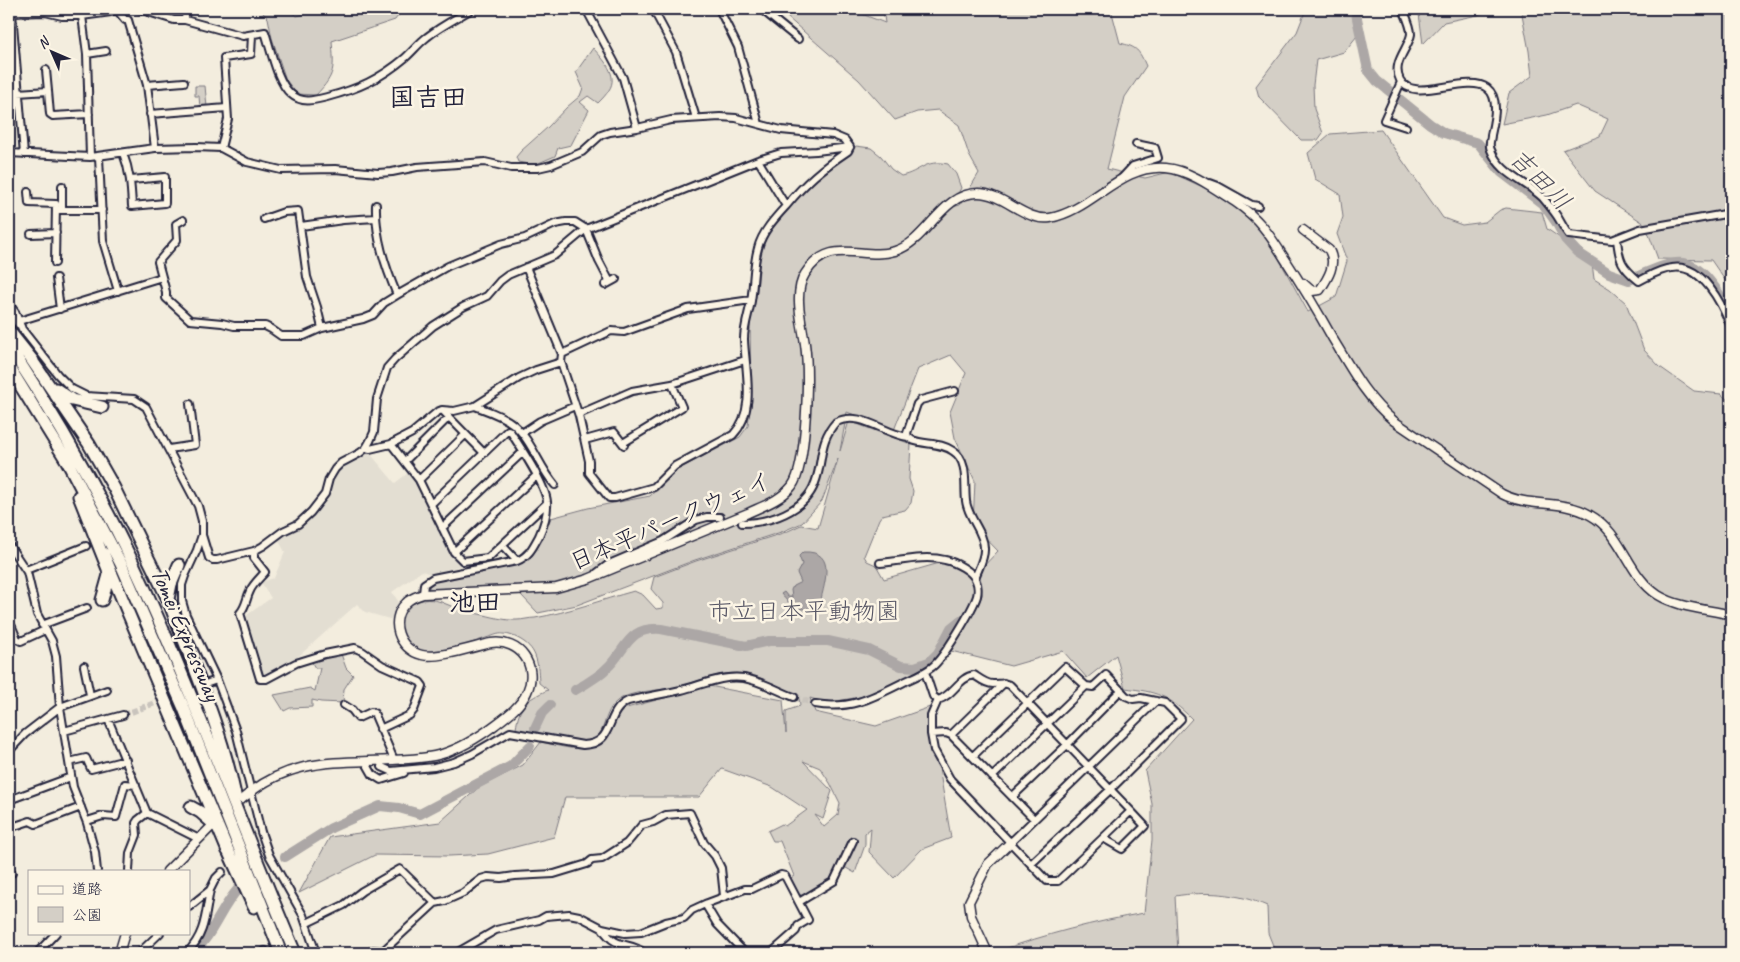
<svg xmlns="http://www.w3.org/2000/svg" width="1740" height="962" font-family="Caveat,'Klee One',sans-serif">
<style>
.built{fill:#e3ded2}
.green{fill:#d4cfc6;stroke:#7b7880;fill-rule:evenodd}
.water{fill:#aca7a6;stroke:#75727b}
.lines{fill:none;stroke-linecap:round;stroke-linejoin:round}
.river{stroke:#aca7a6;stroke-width:10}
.minor-tunnel{stroke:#c9c4bd;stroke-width:6;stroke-dasharray:6 3;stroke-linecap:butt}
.minor-casing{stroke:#22223b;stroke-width:10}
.tertiary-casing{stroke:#22223b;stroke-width:11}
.motorway-casing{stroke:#22223b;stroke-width:15}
.minor{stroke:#fcf5e5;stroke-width:6}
.tertiary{stroke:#fcf5e5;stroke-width:8}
.motorway{stroke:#fcf5e5;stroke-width:11}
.labels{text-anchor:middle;stroke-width:5;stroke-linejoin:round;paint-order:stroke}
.street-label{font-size:24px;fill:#22223b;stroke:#fcf5e5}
.park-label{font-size:24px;fill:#575665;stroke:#fcf5e5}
.water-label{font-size:25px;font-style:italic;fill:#525160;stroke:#fcf5e5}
.quarter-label{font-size:26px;font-weight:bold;fill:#22223b;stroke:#fcf5e5}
</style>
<rect width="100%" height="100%" fill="#f3edde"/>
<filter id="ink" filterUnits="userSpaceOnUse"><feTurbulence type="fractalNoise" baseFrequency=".02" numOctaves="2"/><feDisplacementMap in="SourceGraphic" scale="10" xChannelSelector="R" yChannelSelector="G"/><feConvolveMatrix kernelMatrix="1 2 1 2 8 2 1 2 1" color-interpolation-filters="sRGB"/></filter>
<g filter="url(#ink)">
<path class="built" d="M368,451l27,32 13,-10 7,9 34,68 11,16 -29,8 -9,-3 -30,21 8,12 -7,16 -28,-8 -8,-8 -66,59 -21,8 -7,6h-3l-10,-37 -3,-25 24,-17 -10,-16 13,-4 11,-26 -7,-13 21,-11 13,-13 15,-18 7,-25 11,-9 19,-11z"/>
<path class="green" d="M259,9h27l11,7 14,-4 1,-3h91l-8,11 -63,21c2,28 4,33 -16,54l-19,-1 -11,-14 -14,-42 -4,-20z
M795,9h54l36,14 -2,-14h228l9,34c17,4 19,7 26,23l-21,31 -18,72 38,9 25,-6 48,22 44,34 46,84 28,-15 11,-36 -10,-27 6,-17 -3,-23 -25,-15 -7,-26 22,-19 51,-4 62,88 19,7 23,-3 15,-12 6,-2 36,4 5,17 25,17 20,17 2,16 16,10 16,14 18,47 16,17 34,24 27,3 10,9v550h-455l-8,-20 -1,-27c-29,-13 -61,-15 -92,-10l3,57h-180l1,-2c47,-17 95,-29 145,-38l8,-73v-36l-7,-33 47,-52c-24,-24 -35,-27 -67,-31l-9,-33 -29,23 -24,-27 -52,15 -60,-15 28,-48 3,-8 -3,-24 19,-20 -25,-26 2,-44 -20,-43 -5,-26 16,-39 -15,-18 -33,14 -24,61 -47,-18 -7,39 9,-30 62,23 -2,35 4,12 -2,12 -6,7 -23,5 -3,4 -15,37 3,5 9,4 8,14 59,-17 9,2 19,12 3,9v11l-29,51 -10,15 -53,28 -22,7 -29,5 -11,-1 -10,-3 5,14 61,14 54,-19 -2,28 2,16 9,16 12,71 -29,11 -28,29 -25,-26 2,-24 -6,5v12l-10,28 -16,-9c-10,20 -16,21 -35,32l-6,-2 -9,-15 5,-3 -14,-35h-7l-5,-10 14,-7 3,2 22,-16 -35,-23 -50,-18 -23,28h-134l-11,40 -66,17 -39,2 -74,-1 -76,38 31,-56 110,-15 38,-34 45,-23 18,-23c20,4 51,15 66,-4 6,-7 9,-19 12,-28l90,-24 74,14 3,33v-22l14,-5 -1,-11c-18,-7 -36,-18 -54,-21 -23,-4 -47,8 -68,13 -17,4 -46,3 -60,14 -18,15 -7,41 -38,42l-63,-14c3,-24 11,-30 32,-39l-9,-7c-1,-18 -1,-33 -18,-43 -5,-3 -12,-6 -18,-6 -4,-1 -10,2 -14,3 -19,6 -51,20 -70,13 -38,-13 -14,-66 27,-46 11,5 22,7 33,10 12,2 25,7 38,6 6,0 12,-2 18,-2 34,-6 66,-18 99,-27l9,4 13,14 7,-1v-5l-12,-14 3,-12 42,-16 90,-29 15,-7 17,3 20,-69 -16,42 -20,22 -21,9 -86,28 -118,45 -39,8 -16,-17 -8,-11 -79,5 -6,-2 1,-5 5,-3 66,-12 28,-8 8,-11 14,-31 37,-10 62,-12 29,-27 61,-32 8,-11 3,-31 -1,-76 7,-28 3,-32 7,-26 39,-46 37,-31 7,-2 6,-8 15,2 10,8 10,13 10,7c20,-4 23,-17 47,-12l8,10 5,14 -6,11 -17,12 22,-6 19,-32 -10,-18 -10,-30 -21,-15 -21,2 -22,8 -36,-40 -72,-63zM803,761l17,7 10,15 10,20 -2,12 -14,12 -9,-12 8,4 9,-28z
M1306,9h52l-2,10 1,17 -13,16 -28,8 -3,25 1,24 9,24 -5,7h-17l-42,-43 -3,-11 41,-54z
M1425,9h65l-12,6 -34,7 -21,22 -4,-30z
M1521,9h210v280l-20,-29 -53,-1 -13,-35 -50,-33 -32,-41 37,-14 8,-17 -32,-14 -29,10 -45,9 7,-31 23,-17 -3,-25z
M593,48c10,11 26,27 16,42 -3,5 -7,9 -11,13l-10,-7 -8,6 9,8 -18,35 -13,3 -3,8 -21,9 -16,-3 -2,-5 5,-6 27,-24 19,-20 13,-11 3,-8 -7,-16z
M195,86h10l2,21 -7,1 -1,-12h-4z
M341,654l5,14 7,7 -9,14 -1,14 -22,-1 -9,-2v7l-22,1 -6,3 -10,-16 36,-7 5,3 5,-23h-5l-4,-7 15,-6z"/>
<path class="water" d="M803,552c36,-2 20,34 16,56l-6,3c-14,-2 -23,-5 -32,-17l3,-2 4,5h4l-1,-7 2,-4 8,-4 -4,-9 5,-9 -3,-8z"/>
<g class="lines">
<path class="river" d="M1355,9l13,61 9,11 53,43 14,9 34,10 23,29 43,33 12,17 9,17 12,13 32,21 20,7c15,-6 31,-15 47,-17 26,-3 46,33 55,53
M575,690c13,-7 25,-14 35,-25 18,-20 20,-38 51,-36l85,17 23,-5h59l41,9 32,16 14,1 14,-5 9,-9 13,-25 10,-8
M535,728l7,-15 8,-8
M285,857l46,-29 49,-22 19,2 21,6 91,-48 19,-20
M193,953c20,-18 27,-44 45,-64"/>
<path class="minor-tunnel" d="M794,697l21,7
M123,715l56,-21"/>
<defs>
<path id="minor" d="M139,9l22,7 13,4h11l58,16 22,-4c6,18 12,50 26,62 11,10 24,6 36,3 31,-8 53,-18 78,-39 7,-6 14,-15 22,-21 14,-11 30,-19 45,-28
M586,9l37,69 14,50
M653,9l23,43 20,66
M719,9l19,38 21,77
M761,9l37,30
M1403,9c3,7 8,17 8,25 -2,14 -20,29 -11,46 13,24 67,-7 87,8 13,10 7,33 4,47 0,5 -3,9 0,15 9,24 35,31 52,48 5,6 10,12 14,18 4,6 7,13 12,19l43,5 28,-11 91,-16
M117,10l8,10h3l19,65 8,63
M72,16v-7
M82,16l5,38 3,103
M185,20l1,-11
M87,54l19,-3
M46,70l2,21
M1401,82l-17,38 22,7
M147,85l37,-3
M18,93l30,-2 2,23 3,2 36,-2
M150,114l77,-6
M221,148l7,-29 -4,-61 27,-4 1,-19
M9,153l81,4 65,-9 41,-1 25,1 26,14 34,8 54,-1 43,4 14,-1 25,-5 68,-5 26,6h27l13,-3 31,-13 19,-17 9,-3 27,-4 34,-8 49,-3 16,1 45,12 52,5 12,5 5,7
M123,153c7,18 8,33 9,53l33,-3v-26l-34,3
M24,154l-12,-141 33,-1 17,4h20l29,-4 8,-3
M99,157l4,84 15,50
M1121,179l12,-13 25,-8 -3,-10 -19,-4
M1210,183l8,3 34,19 6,1
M62,186v24
M28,192l1,11 27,1 -1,59
M376,205c-1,31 9,61 21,90
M56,210h46
M264,219l20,-7 14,-1 9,66 10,30 5,21
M183,220l-7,4 1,16 -19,22 8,30v6l24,22 32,3 12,3h31l6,3 10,7h23l18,-8 41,-9 10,-4 11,-12 13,-8 51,-29 53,-22 24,-6 30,-14 11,-2h9l11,7 13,32 11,21
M301,226l42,-6 33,-2
M31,234l25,-1
M1617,239c2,22 5,28 22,42 10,-5 21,-12 33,-13 30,-5 50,36 59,59
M526,267l36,87 -1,8 18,54 10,45v12l20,25h6l39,-11 21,-21 58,-31c24,-25 12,-65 11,-96 0,-13 5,-26 7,-38 3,-18 2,-36 7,-53 4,-16 17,-30 28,-42
M56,278l4,31
M605,285l11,-6
M9,304l6,8 7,17 36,46 14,14 14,7 48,3 12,8 52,99 4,15v14l-5,15 -12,26 -3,9v16l4,14 31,65 19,51 25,101 8,23 34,60 13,38
M9,314l9,10
M19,321l143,-44
M562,354l49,-23 13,1 64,-23 63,-9
M955,391l-34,9 -4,4 -10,29 1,4 4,3c13,5 29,2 41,11 16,10 11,34 13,50 2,17 18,31 18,47 1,10 -6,21 -9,30
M442,410l12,1 21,-5
M579,414l53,-23 40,-7 73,-24
M522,433l18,-12 35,-15
M585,440l29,-8 10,13
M623,443l59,-36 -10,-23
M366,448l4,1 21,-5
M169,449l26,-4 -5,-41
M484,453l-42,-43 -5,2 -25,21 -21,11 28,36 35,72 9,9 25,-3 59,-55
M405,461l44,-44
M419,480l46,-45
M555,485c-16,-18 -23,-45 -42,-61 -11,-9 -25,-13 -38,-18l44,-28 17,-8 25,-8
M431,504l77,-74 2,1c10,16 36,54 37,71 1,12 -3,23 -8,34 -6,11 -10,20 -22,25l-15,-16
M742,523c27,0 63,-12 73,-40 9,-23 3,-41 21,-61 25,-12 47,12 72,15
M442,528l81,-76
M202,535l7,23 4,2h4l37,-9 9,-5 20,-15 15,-7 13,-12 14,-18 4,-15 6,-10 6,-6 19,-10 6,-5 4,-7 4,-9 3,-33 10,-31 8,-9 38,-33 30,-19 24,-11 13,-15 8,-6 47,-20 31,-26 172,-69 23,-7 35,-2 34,-4 -2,4c-27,18 -42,31 -62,55l-28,-46
M9,545l18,27 10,42 15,27 4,15 4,51 13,80 14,36 8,29 2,19
M254,551v7l11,14c-5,6 -12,12 -15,19 -4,8 -4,16 -10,22l20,66h6l30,-16 29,-9 30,-6 7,3 20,14 38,17 3,4 -9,24 -4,5 -30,14
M454,552l82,-76
M26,570l60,-24
M597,573l12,-9 54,-23 33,-21 11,-3h13
M423,594l1,-10 9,-6 84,-17
M9,625l3,2 5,12 4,2 24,-11
M42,625l45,-17
M84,666l6,29
M925,672l8,24 5,4 -7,16v18l3,16 16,29 97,102h11l73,-70 -121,-126c-7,-3 -10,-1 -17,-1 -7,0 -13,-5 -19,-9 -15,2 -21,21 -36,25
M205,684l12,-4
M815,704c35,6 57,-6 87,-21 10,-5 21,-9 30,-16 11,-8 41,-58 45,-71 1,-4 1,-11 -1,-15 -3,-10 -21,-19 -31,-21 -20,-5 -44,1 -65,3
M344,705l8,5 6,8 13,-6 3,1 20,47
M108,719l39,94 52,26
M64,731l59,-16
M931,734l15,-1 5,2 83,84
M951,735l53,-52
M9,751l16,-17 35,-27 47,-17
M973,756l92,-89 21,19 7,1 13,-12 20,21 7,3 8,-1 24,5 16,16 -71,71 -78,73
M365,761l8,14 8,5 23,-7
M380,761l2,6 9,4 43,-4 20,-5 18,-8 38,-22 73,13c33,-1 21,-33 45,-44 17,-4 35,-7 53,-11 21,-5 41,-15 63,-12 17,3 34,13 50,19
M69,762l17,-4 5,11 35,-9
M992,777l94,-91
M1012,797l55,-52 54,-55
M9,800l62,-23
M87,821l16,-5 13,1 9,-33 11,1
M9,828l21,-7 6,3 45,-17
M1103,838l19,11 23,-23 -14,-15
M1011,842l145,-141
M129,871l1,-18 7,-18 -1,-12 2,-3 9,-7
M9,874l3,-1
M799,902l35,-21 19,-40
M435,903l10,-2 18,-8 18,-14 7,-2 13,1 14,-2 39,-2 33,-10 5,-4 10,-1 25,-16 15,-18 11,-3 13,-7 24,-2 14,30 11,13 6,12 3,28
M705,904l12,20 28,29
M189,907l21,-17 6,-12 6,-6
M307,923l37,-18 18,-14 38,-22 35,34 -52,48 -10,-1 -4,3
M602,928c16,24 27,12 42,25
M9,943l5,10
M37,953l19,-20
M139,953l21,-20
M187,953c19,-20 18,-38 23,-63
M262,953l3,-2 1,2
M456,953l40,-23 43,-10 7,-4 23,-2 10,2 23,12 23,5 16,-1 25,-10 18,-4 8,-8 13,-6 40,-15h7l29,-14 4,1 23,44 -10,6 -2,5 -25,22"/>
<path id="tertiary" d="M1303,283l9,8 8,-1c8,-12 17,-26 9,-40l-26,-20
M242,799c47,-41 92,-36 151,-39 16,-1 33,-1 49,-6 20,-6 37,-17 53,-29 12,-9 26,-19 32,-33 12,-26 -7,-53 -36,-49 -18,4 -53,16 -69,12 -23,-5 -34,-35 -16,-52 4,-5 11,-7 17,-9l133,-6 32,-9 160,-66c15,-7 33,-13 44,-27 15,-20 17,-114 13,-142 -3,-21 -12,-51 0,-70 25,-39 57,-13 90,-23 33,-10 46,-58 83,-58 25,0 48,29 72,25 43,-8 69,-54 116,-50 24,2 49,21 69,34 25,17 34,32 50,57 17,26 33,53 48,80 18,30 34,60 61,82l108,73c27,14 61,5 88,21 33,18 37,60 68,80 21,13 50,14 73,20
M167,871l43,-43
M119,953l6,-20
M988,953l-17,-37 -2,-14 19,-38 23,-22"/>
<path id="motorway" d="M9,331l24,30
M9,346c45,68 86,139 122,213 61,129 108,263 164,394
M29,356l60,88 25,44 54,111
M9,367l58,94 54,103 62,142 98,247
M56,389l16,11 30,7
M79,496l29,73 1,6 -7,25
M103,553l125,298
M179,565l-8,19 -3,15c24,64 53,129 67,196
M191,807l9,5 17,15
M225,844l29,63"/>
</defs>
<use href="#minor" class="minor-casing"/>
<use href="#tertiary" class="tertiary-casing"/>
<use href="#motorway" class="motorway-casing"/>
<use href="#minor" class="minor"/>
<use href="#tertiary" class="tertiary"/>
<use href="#motorway" class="motorway"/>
</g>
</g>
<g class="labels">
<g class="street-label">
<text transform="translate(670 521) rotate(-23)" y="8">日本平パークウェイ</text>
<text transform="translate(186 634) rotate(67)" y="8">Tomei Expressway</text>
</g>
<g class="park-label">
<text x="804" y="619">市立日本平動物園</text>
</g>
<g class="water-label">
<text transform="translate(1541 179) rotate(45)" y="9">吉田川</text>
</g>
<g class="quarter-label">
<text x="428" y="106">国吉田</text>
<text x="475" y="611">池田</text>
</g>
</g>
<rect width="1740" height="962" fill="none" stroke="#fcf5e5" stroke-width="30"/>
<rect x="15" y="15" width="1710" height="932" fill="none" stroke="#22223b" stroke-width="2" filter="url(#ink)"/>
<rect x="28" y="870" width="162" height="65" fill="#fcf5e5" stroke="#a5a1a1"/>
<rect x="38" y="886" width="25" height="8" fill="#fcf5e5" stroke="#a5a1a1"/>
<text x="72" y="894" font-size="15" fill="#22223b">道路</text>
<rect x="38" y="907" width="25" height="15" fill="#d4cfc6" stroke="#a5a1a1"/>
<text x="72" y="920" font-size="15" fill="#22223b">公園</text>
<g transform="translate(52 52) rotate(315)" stroke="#fcf5e5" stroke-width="4" paint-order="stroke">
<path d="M0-4L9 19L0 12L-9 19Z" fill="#22223b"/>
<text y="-8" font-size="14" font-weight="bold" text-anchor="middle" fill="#22223b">N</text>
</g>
</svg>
